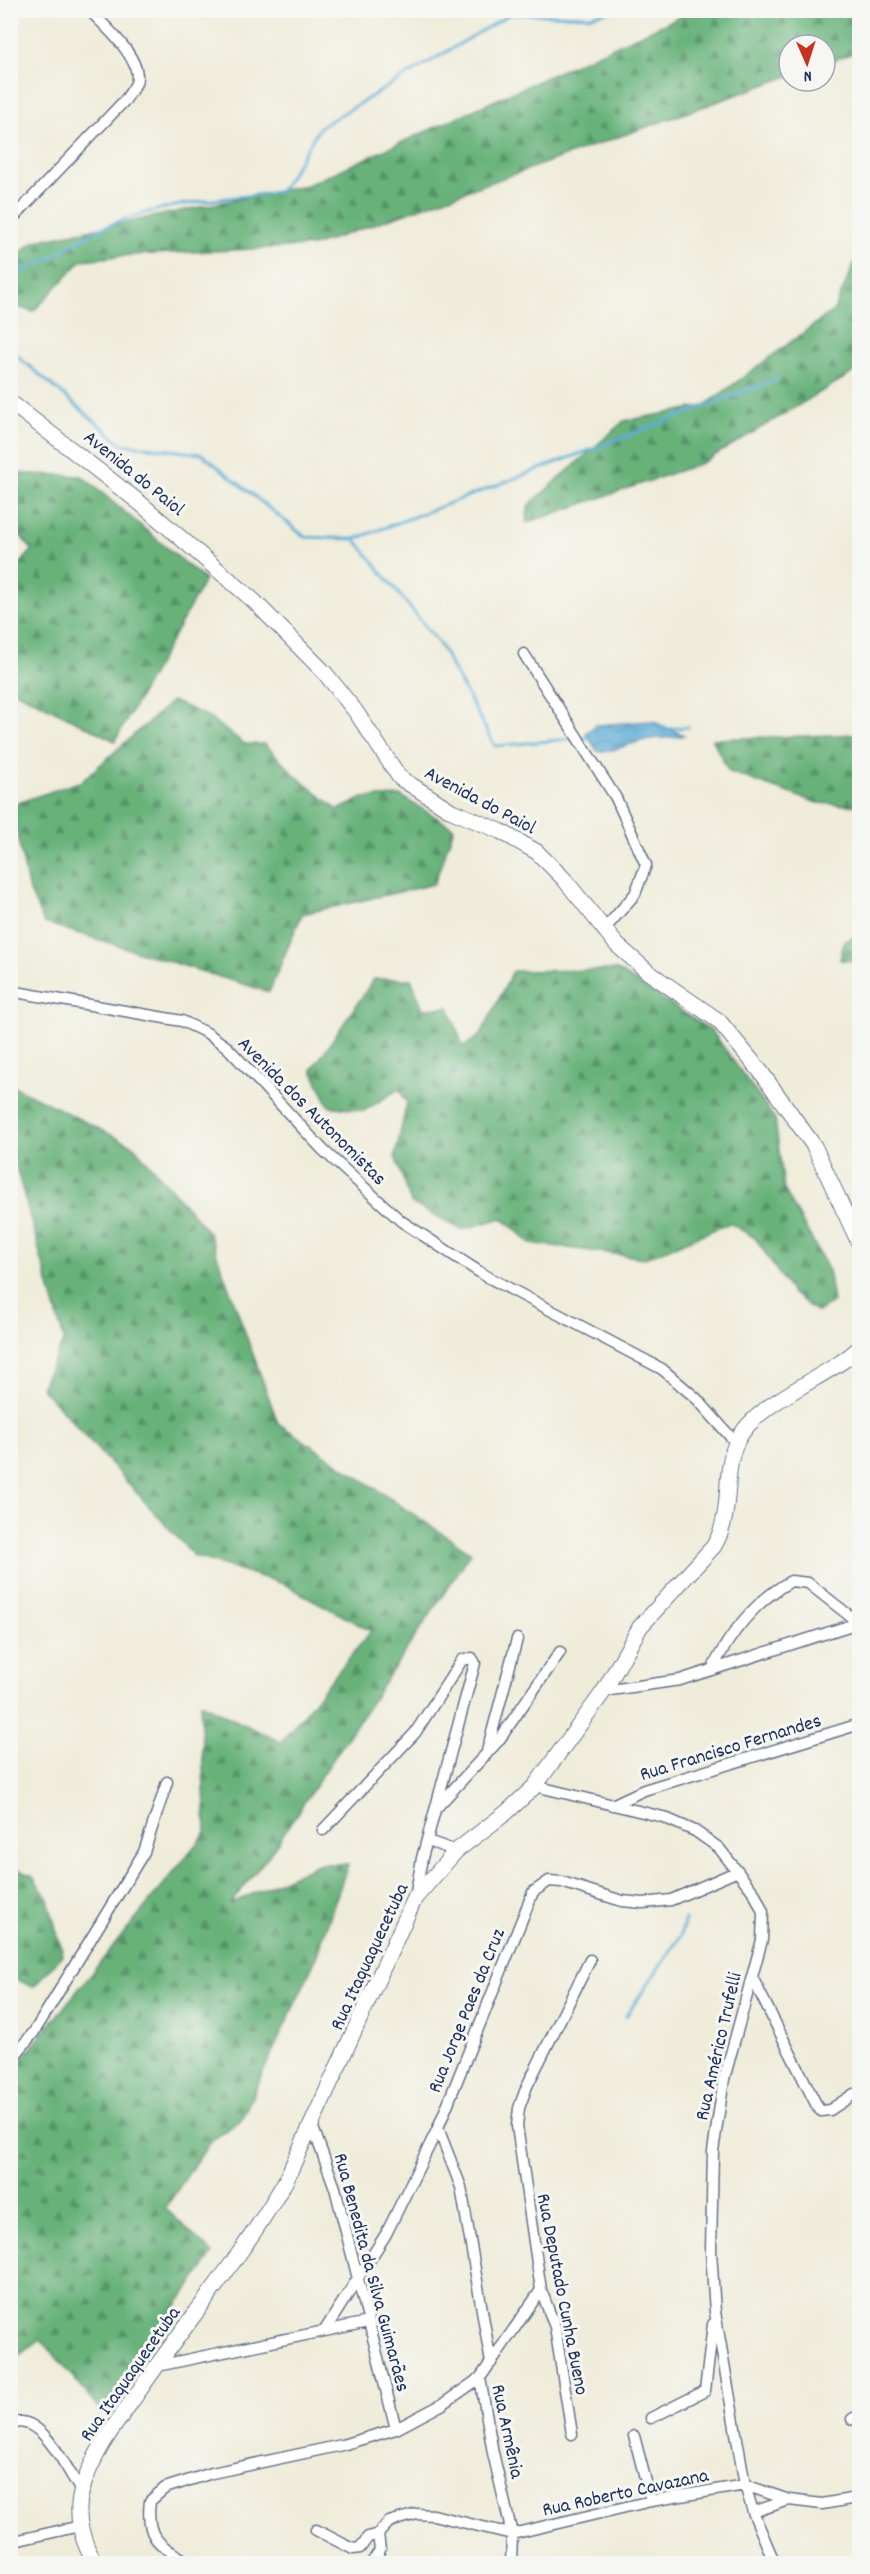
<svg xmlns="http://www.w3.org/2000/svg" width="870" height="2574" font-family="Dekko,sans-serif">
<style>
.forest{fill:url(#forest-firs);stroke:#42706c;stroke-width:1.5}
.water{fill:url(#water-waves);stroke:#3c6e9a;stroke-width:1.5}
.lines{fill:none;stroke-linecap:round;stroke-linejoin:round}
.stream{stroke:#5cadd7;stroke-width:3}
.street-casing{stroke:#657189;stroke-width:13}
.secondary-casing{stroke:#657189;stroke-width:17}
.street{stroke:#fff;stroke-width:10}
.secondary{stroke:#fff;stroke-width:15}
.labels{text-anchor:middle;stroke-width:6;stroke-linejoin:round;paint-order:stroke}
.street-label{font-size:20px;fill:#1b2f5e;stroke:#f6f6f2}
</style>
<defs>
<pattern id="forest-firs" width="22" height="20" patternUnits="userSpaceOnUse" patternTransform="scale(1.5)"><rect width="22" height="20" fill="#68b27a"/><path d="M5 1l3.5 6h-7zM16 11l3.5 6h-7z" fill="#559167"/></pattern>
<pattern id="water-waves" width="16" height="10" patternUnits="userSpaceOnUse" patternTransform="scale(1.5)"><rect width="16" height="10" fill="#5cadd7"/><path d="M0 5q4-4 8 0t8 0" fill="none" stroke="#4b8db2"/></pattern>
</defs>
<rect width="100%" height="100%" fill="#f6f6f2"/>
<filter id="ink" filterUnits="userSpaceOnUse"><feTurbulence type="fractalNoise" baseFrequency=".0167" numOctaves="2"/><feDisplacementMap in="SourceGraphic" scale="12" xChannelSelector="R" yChannelSelector="G"/><feConvolveMatrix kernelMatrix="1 2 1 2 8 2 1 2 1" color-interpolation-filters="sRGB"/></filter>
<filter id="wash" filterUnits="userSpaceOnUse"><feTurbulence type="fractalNoise" baseFrequency=".008" numOctaves="4" result="noise"/><feDisplacementMap in="SourceGraphic" scale="24" xChannelSelector="R" yChannelSelector="G"/><feGaussianBlur stdDeviation="1.35" result="paint"/><feColorMatrix in="noise" values="0 0 0 0 0 0 0 0 0 0 0 0 0 0 0 0 0 1.4 0 .05"/><feComposite in="paint" operator="in"/></filter>
<g filter="url(#wash)">
<rect width="100%" height="100%" fill="#efecd9"/>
<path class="forest" d="M693,11h166v40l-34,12v-18h-36v31l-476,170 -181,9 -50,5 -49,52 -22,-7v-45l24,-19 272,-56z
M855,262l5,1 -1,106 -157,94 -175,60 1,-17 96,-85 80,-15 130,-96z
M11,473l71,3 123,104 -90,161 -104,-52v-114l21,-25 -21,-26z
M172,701l33,14 40,29h20l31,32 42,34 25,-12 38,-2 53,32 -20,56 -132,30 -33,78 -225,-69 -16,-36 -17,-82 71,-24z
M859,734v72l-42,-3 -88,-31 -17,-33z
M859,934v27l-19,-1 4,-18z
M617,970l95,61 63,88 9,70 44,80 5,33 -16,10 -25,-19 -37,-55 -25,-15 -85,35 -115,-15 -28,-25 -40,12 -51,-27 -16,-47 12,-53 -8,-14 -35,22 -35,-5 -17,-36 62,-91h37l12,30 26,-2 14,40 17,-11 33,-65z
M11,1085l123,61 75,87 69,190 193,130 -202,302 -39,49 88,-40h30l-34,99 -73,157 -30,21 -46,67 48,46 -111,158 -61,-73 -30,22v-277l8,-12 3,-13 184,-227 -6,-129 81,39 90,-111 -87,-47 -90,-28 -153,-169 23,-47 -53,-191z
M11,1867l21,8 16,24 15,56 -30,32 -22,-10z"/>
<path class="water" d="M652,721l32,14c-14,4 -26,2 -39,5 -17,4 -30,12 -48,11l-11,-18 10,-8z"/>
<g class="lines">
<path class="stream" d="M10,275c35,-9 62,-34 95,-48 54,-24 117,-28 175,-35l40,-65 190,-113 81,2 22,-6
M10,350l112,94 80,10 103,83 50,2 85,106 55,101 96,-9
M355,539l422,-160
M666,729l22,-2
M626,2016l54,-79 5,-18"/>
</g>
</g>
<g filter="url(#ink)">
<g class="lines">
<defs>
<path id="street" d="M10,221l116,-122c3,-5 8,-11 10,-16 8,-23 -32,-58 -47,-73
M524,654l92,144 30,67 -11,29 -32,37
M10,991l172,30 25,12 20,14 96,103 78,71 83,54 178,94 35,30 39,44
M712,1670c17,-36 44,-70 79,-89l17,2 52,41
M604,1691l76,-11 178,-57
M486,1755l31,-116
M535,1786l128,31 32,14 24,17 36,46 8,18 -1,28 -38,139 -11,72 -2,100 4,61 30,173 8,27 22,52
M612,1805l32,-15 216,-66
M438,1806l61,-66 61,-88
M323,1830l92,-97 47,-73 10,-2 3,5 -53,195 -7,40
M428,1841l28,10
M752,1977l66,131 3,3 9,-1 24,-16
M11,2060l23,-28 110,-180 23,-70
M312,2125l23,63 61,241
M438,2128l23,59 30,176
M325,2330l61,-96 52,-106 95,-236 16,-11 13,1 60,19 21,2 28,-3 67,-29
M157,2366l211,-44
M480,2378l13,75 19,81 -1,30
M651,2418l54,-27 8,-67
M852,2419l8,-4
M10,2425c29,-17 58,46 71,66
M572,2434l-17,-107 -14,-37 -24,-164 2,-18 8,-22 63,-126
M634,2436l17,65
M753,2512l36,-12
M316,2530l37,19 7,-1 8,-11 10,-3
M10,2542l70,-16
M191,2564c-31,-19 -46,-24 -41,-63l15,-13 47,-15 130,-28 54,-16 47,-25 37,-26 61,-88
M371,2564l9,-14 -2,-16 11,-12 28,-8 16,1 79,19 139,-33 94,-16 44,15 33,4 29,-5 9,-5"/>
<path id="secondary" d="M10,402l130,101 114,98 71,72 31,39 44,66 52,33 48,20 37,21 27,27 53,66 31,27 71,49 42,51 53,74 46,99
M96,2564c-14,-21 -22,-50 -14,-74 11,-39 37,-70 59,-102 48,-69 102,-133 144,-206l130,-284 41,-47 51,-39 28,-26 69,-95 36,-64 74,-81c20,-34 8,-70 22,-103 19,-42 93,-65 124,-96"/>
</defs>
<use href="#street" class="street-casing"/>
<use href="#secondary" class="secondary-casing"/>
<use href="#street" class="street"/>
<use href="#secondary" class="secondary"/>
</g>
</g>
<g class="labels">
<g class="street-label">
<text transform="translate(135 472) rotate(39)" y="7">Avenida do Paiol</text>
<text transform="translate(481 799) rotate(28)" y="7">Avenida do Paiol</text>
<text transform="translate(313 1110) rotate(45)" y="7">Avenida dos Autonomistas</text>
<text transform="translate(730 1746) rotate(-17)" y="7">Rua Francisco Fernandes</text>
<text transform="translate(368 1956) rotate(-65)" y="7">Rua Itaquaquecetuba</text>
<text transform="translate(465 2010) rotate(-68)" y="7">Rua Jorge Paes da Cruz</text>
<text transform="translate(717 2046) rotate(-77)" y="7">Rua Américo Trufelli</text>
<text transform="translate(373 2272) rotate(75)" y="7">Rua Benedita da Silva Guimarães</text>
<text transform="translate(564 2294) rotate(79)" y="7">Rua Deputado Cunha Bueno</text>
<text transform="translate(129 2373) rotate(-55)" y="7">Rua Itaquaquecetuba</text>
<text transform="translate(509 2431) rotate(78)" y="7">Rua Armênia</text>
<text transform="translate(625 2491) rotate(-12)" y="7">Rua Roberto Cavazana</text>
</g>
</g>
<rect width="870" height="2574" fill="none" stroke="#f6f6f2" stroke-width="36"/>
<g transform="translate(807 63) rotate(177)"><circle r="28" fill="#f6f6f2" stroke="#9ea6b7" stroke-width="1.5"/>
<path d="M0-4.5L10 22L0 15L-10 22Z" fill="#c8321e"/>
<text y="-9" font-size="16" font-weight="bold" text-anchor="middle" fill="#1b2f5e">N</text>
</g>
</svg>
